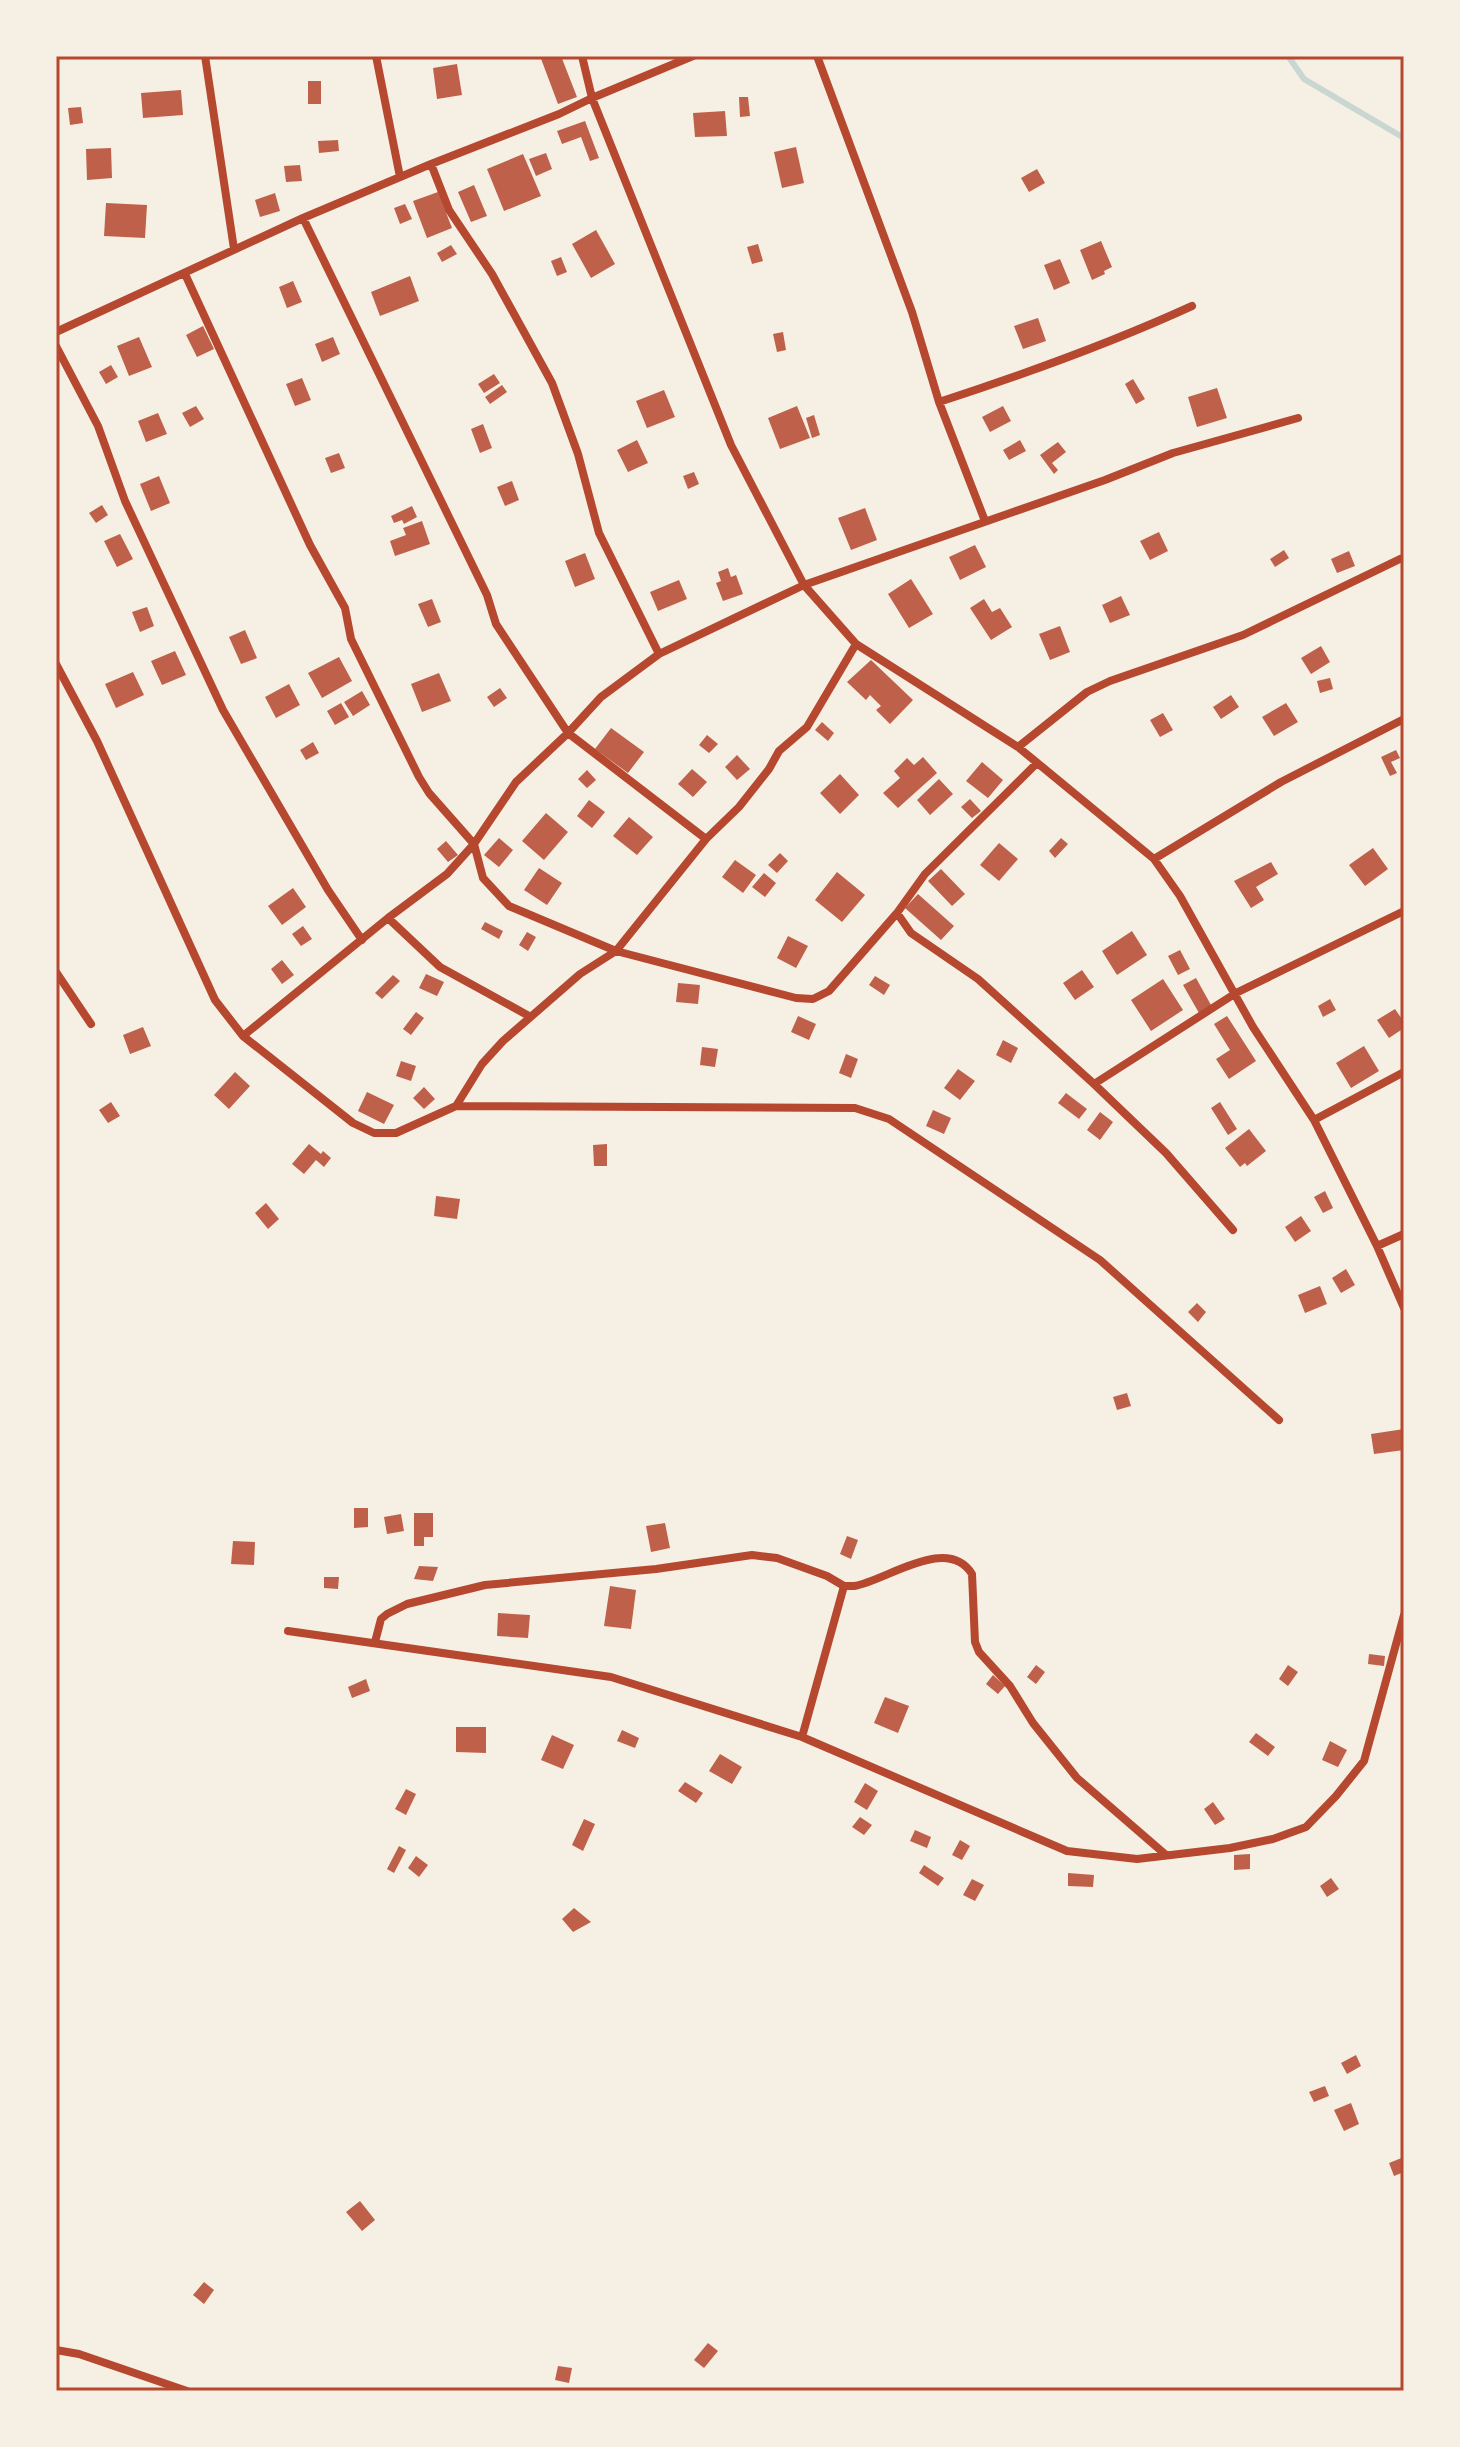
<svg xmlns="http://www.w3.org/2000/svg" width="1460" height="2447" font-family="'Open Sans',sans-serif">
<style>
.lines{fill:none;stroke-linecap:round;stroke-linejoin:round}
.stream{stroke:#c9d6d2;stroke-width:6}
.building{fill:#bf614a}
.minor{stroke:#b5482f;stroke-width:8}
.neatline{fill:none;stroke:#b5482f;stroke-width:3}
</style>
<rect width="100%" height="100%" fill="#f6efe4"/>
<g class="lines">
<path class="stream" d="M1288,56l16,23 100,59"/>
</g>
<path class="building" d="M540,56h21l16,41 -19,7z
M457,64l5,31 -25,4 -4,-31z
M308,81h13v23h-13z
M181,90l2,25 -40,3 -2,-25z
M739,97h9l2,19 -10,1z
M81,107l2,16 -13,2 -2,-17z
M725,111l2,25 -32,1 -2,-24z
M585,121l14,37 -9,3 -9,-24 -19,7 -5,-13z
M338,140l1,11 -20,2 -1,-12z
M796,147l8,36 -22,5 -8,-36z
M111,148l1,30 -25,2 -1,-31z
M546,153l6,16 -16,7 -7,-17z
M523,154l18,42 -37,15 -17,-42z
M300,165l2,16 -16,1 -2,-16z
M1037,169l8,14 -16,9 -8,-14z
M474,185l13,31 -16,6 -13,-30z
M438,192l14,36 -25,10 -14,-37z
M275,193l5,18 -20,6 -5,-17z
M106,203l41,2 -2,33 -41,-2z
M405,204l7,15 -12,5 -6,-16z
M596,230l19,34 -24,14 -19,-34z
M1101,241l11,26 -8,4 1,3 -13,6 -12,-30z
M758,244l5,17 -11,3 -5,-17z
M451,245l6,9 -15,8 -5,-9z
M561,257l6,15 -10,4 -6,-15z
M1060,259l10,24 -16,7 -10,-25z
M410,276l9,25 -39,15 -9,-24z
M293,281l9,21 -15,6 -8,-21z
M1038,318l8,23 -23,8 -9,-23z
M203,326l11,23 -17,8 -11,-22z
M783,332l3,18 -9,2 -4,-18z
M139,337l13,30 -23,9 -12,-30z
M333,337l7,17 -18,8 -7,-18z
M111,365l7,12 -12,7 -7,-12z
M494,374l6,9 -16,10 -6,-9z
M302,378l9,22 -16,6 -9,-22z
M1133,379l12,20 -9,5 -11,-20z
M502,385l5,7 -17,12 -5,-7z
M1217,388l10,30 -30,9 -9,-30z
M664,390l11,27 -28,11 -11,-27z
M196,406l8,13 -14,8 -8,-14z
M797,406l13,32 -30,11 -12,-31z
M1003,406l8,15 -21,11 -8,-15z
M158,413l9,21 -21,8 -8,-21z
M814,415l6,20 -8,3 -6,-20z
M483,424l9,24 -12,5 -9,-24z
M637,440l11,23 -20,9 -11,-22z
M1020,440l6,11 -17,9 -6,-10z
M1058,442l8,10 -14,11 6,7 -4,4 -14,-19z
M339,453l6,15 -14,5 -6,-15z
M694,472l5,12 -11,5 -5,-13z
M159,476l11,27 -19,8 -11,-27z
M512,481l7,19 -14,6 -8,-19z
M102,505l6,10 -12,8 -7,-10z
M412,506l5,11 -13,7 -2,-4 -8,3 -3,-7z
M865,508l12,32 -26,10 -13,-32z
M422,521l8,23 -35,12 -5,-15 16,-6 -3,-7z
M1159,532l9,19 -18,9 -10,-19z
M120,534l13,25 -16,8 -13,-26z
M975,545l11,22 -26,13 -11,-23z
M1284,550l5,8 -14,9 -5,-8z
M1349,551l6,15 -18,7 -6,-14z
M585,553l10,26 -20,8 -10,-26z
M728,568l3,9 5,-2 7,19 -20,7 -7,-18 5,-2 -3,-9z
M911,579l22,35 -24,14 -21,-34z
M679,580l8,19 -29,12 -8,-19z
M1121,596l9,19 -20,8 -8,-18z
M432,599l9,23 -13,5 -10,-23z
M984,599l8,13 8,-4 12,19 -21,13 -21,-32z
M147,607l7,19 -14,6 -8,-20z
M1060,626l10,26 -20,8 -11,-26z
M245,630l12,28 -16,6 -12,-27z
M1321,646l9,16 -19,12 -10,-16z
M175,651l11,24 -24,10 -11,-24z
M339,657l13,24 -30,17 -14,-25z
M871,660l42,40 -23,24 -14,-14 5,-4 -11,-11 -4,5 -19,-18z
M133,672l11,23 -28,13 -11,-24z
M439,673l12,28 -29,11 -11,-28z
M1330,678l3,11 -13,4 -3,-12z
M289,684l11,21 -24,13 -11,-21z
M500,688l7,10 -13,9 -7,-10z
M362,691l8,14 -17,11 -9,-14z
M1231,695l8,12 -18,12 -8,-12z
M341,703l8,14 -14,8 -8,-14z
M1286,703l12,19 -24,14 -12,-19z
M1163,713l10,17 -13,7 -10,-17z
M822,722l12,11 -6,8 -13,-11z
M611,728l33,24 -16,21 -33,-24z
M707,735l11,9 -9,9 -10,-8z
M313,742l6,11 -13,7 -6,-10z
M1396,750l4,8 -9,4 6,11 -7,3 -9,-19z
M737,755l13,14 -13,11 -12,-13z
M923,757l14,16 -39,35 -15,-15 17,-15 -6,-7 13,-13 7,7z
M982,762l21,18 -15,18 -22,-17z
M692,769l15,13 -14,15 -15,-13z
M587,770l9,10 -9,8 -9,-9z
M840,774l19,21 -19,19 -20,-21z
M939,779l14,15 -23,21 -13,-15z
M970,799l11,12 -9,7 -11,-11z
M589,800l16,12 -13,16 -15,-12z
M546,813l22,19 -24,28 -22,-19z
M629,817l24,20 -16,18 -24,-19z
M499,838l14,12 -14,17 -15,-12z
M1061,838l7,6 -13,14 -6,-7z
M446,841l12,14 -10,7 -11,-13z
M999,843l19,16 -19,22 -19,-16z
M1373,848l15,21 -23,17 -16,-21z
M780,853l8,8 -11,12 -9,-8z
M735,860l21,15 -13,18 -21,-16z
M1271,862l7,12 -22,13 8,13 -13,8 -17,-27z
M539,868l23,15 -15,22 -23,-15z
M941,869l24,25 -13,12 -24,-25z
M837,872l28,23 -23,27 -27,-22z
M764,873l12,10 -11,14 -13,-10z
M293,888l13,19 -24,18 -14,-19z
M918,894l36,32 -13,14 -36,-32z
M485,922l18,9 -4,8 -18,-10z
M303,926l9,13 -11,7 -9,-12z
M1132,931l15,24 -30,20 -15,-24z
M527,932l9,5 -8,14 -9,-6z
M788,936l20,10 -12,22 -19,-10z
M1180,950l10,19 -12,6 -10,-19z
M282,960l12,15 -12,9 -11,-15z
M1082,970l12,17 -19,13 -12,-17z
M426,974l18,8 -7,14 -18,-8z
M393,975l7,6 -18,18 -7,-6z
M875,976l15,9 -6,10 -15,-10z
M1196,978l15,27 -12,8 -16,-28z
M1163,979l20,31 -32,21 -20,-31z
M678,983l22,2 -2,19 -22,-2z
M1330,999l6,11 -13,7 -5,-11z
M1395,1009l9,13v6l-15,10 -12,-18z
M416,1012l8,6 -13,17 -8,-6z
M798,1016l18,8 -7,16 -18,-8z
M1227,1016l29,45 -27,18 -13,-20 14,-9 -16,-26z
M143,1027l8,19 -21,8 -7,-19z
M1003,1040l15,8 -7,15 -15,-8z
M1364,1046l15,25 -28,17 -15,-25z
M702,1047l16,2 -3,18 -15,-2z
M846,1054l12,5 -7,19 -12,-5z
M401,1061l15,5 -5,15 -15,-5z
M958,1069l17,12 -15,19 -16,-12z
M235,1072l15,14 -21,23 -15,-14z
M424,1087l11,12 -11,10 -11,-11z
M367,1092l27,13 -10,19 -26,-13z
M1066,1093l21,16 -8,10 -21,-16z
M111,1102l9,14 -12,7 -9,-13z
M1220,1102l17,27 -9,6 -17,-27z
M933,1110l18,8 -7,16 -18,-8z
M1100,1112l13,10 -13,18 -13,-10z
M1249,1129l17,22 -19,15 -2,-3 -5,4 -15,-19z
M309,1144l12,10 2,-3 8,7 -7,9 -8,-7 -12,14 -12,-10z
M607,1144v22h-13l-1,-21z
M1325,1191l8,17 -10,5 -9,-16z
M436,1196l24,3 -3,20 -23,-3z
M266,1203l13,16 -11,10 -13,-16z
M1301,1216l10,15 -16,11 -10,-15z
M1346,1269l9,16 -14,8 -9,-15z
M1320,1286l7,18 -22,9 -7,-18z
M1197,1303l9,9 -8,10 -10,-10z
M1127,1393l4,13 -14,4 -4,-13z
M1404,1429v21l-30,4 -3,-20z
M354,1508h14v19l-14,1z
M414,1513h19v24h-9v9h-10z
M401,1514l3,17 -17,3 -3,-17z
M665,1523l5,25 -19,4 -5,-26z
M847,1536l11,4 -7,19 -11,-5z
M233,1541l22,1 -1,23 -23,-1z
M419,1566l19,1 -5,14 -19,-2z
M324,1577h15l-1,12 -14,-1z
M610,1586l26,4 -5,39 -27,-3z
M498,1613l32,2 -2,23 -31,-2z
M1369,1654l16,2 -1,10 -16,-2z
M1036,1665l9,7 -9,12 -9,-7z
M1288,1665l10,7 -10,14 -9,-7z
M993,1675l12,11 -7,8 -12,-10z
M366,1679l4,12 -18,7 -4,-11z
M885,1697l24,9 -11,27 -24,-10z
M456,1727h30v26l-30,-1z
M622,1730l17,8 -4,10 -18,-7z
M1256,1733l19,14 -7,9 -19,-14z
M552,1735l22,10 -11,24 -22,-9z
M1330,1741l17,9 -9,17 -16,-7z
M720,1754l22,13 -10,17 -23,-13z
M685,1782l18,11 -7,10 -18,-12z
M865,1783l13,8 -11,19 -13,-8z
M406,1789l10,5 -10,21 -11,-6z
M1213,1802l12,17 -10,6 -11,-16z
M860,1817l12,8 -8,10 -12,-8z
M584,1819l11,5 -12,27 -11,-6z
M915,1830l16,7 -4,11 -17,-7z
M960,1840l10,6 -8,14 -10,-5z
M399,1846l7,4 -12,23 -7,-4z
M1250,1854v15l-16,1v-15z
M416,1856l12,9 -9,12 -11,-9z
M924,1865l20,13 -6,8 -19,-13z
M1068,1873l26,2 -1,12 -25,-1z
M1331,1878l8,11 -12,8 -7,-11z
M972,1879l12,6 -9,16 -12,-6z
M574,1908l17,14 -18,10 -11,-13z
M1356,2055l5,11 -14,8 -6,-11z
M1325,2086l4,10 -15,6 -5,-10z
M1351,2103l8,21 -15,7 -10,-21z
M1404,2157v15l-10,4 -5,-13z
M360,2201l15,19 -13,11 -16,-19z
M204,2282l10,8 -10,14 -11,-9z
M708,2343l10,8 -14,17 -10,-8z
M558,2366l14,2 -3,15 -14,-3z"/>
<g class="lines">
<path class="minor" d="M205,56l29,193
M376,56l24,121
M582,56l10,42 139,347 73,140 52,59 162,103 136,112 26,37 73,131 61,93 63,126 27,62
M817,56l95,256 27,90 46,119
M431,164l18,46 43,64 60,109 26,71 21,79 60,121
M303,218l184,377 9,29 72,109 138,106
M185,274l125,271 35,63 6,31 68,138 10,16 45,51 9,34 26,28 107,45 180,47 17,1 16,-8 68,-78
M56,332l247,-114 128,-54 128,-50 33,-16 101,-42
M56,346l42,80 27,75 98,209 105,180 34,50
M939,402c86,-28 170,-58 253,-96
M56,664l41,77 118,259 28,36 110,87 21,10h22l60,-27 399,2 34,11 211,141 179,160
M1018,747l69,-55 23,-11 133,-46 157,-76
M1037,763l-112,111 -28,39 14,20 67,46 116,105 72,69 67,77
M1154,859l127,-77 123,-63
M388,918l52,49 89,49
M56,972l35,52
M243,1036l145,-118 59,-44 27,-30 42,-62 52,-49 33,-36 58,-43 145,-69 301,-105 68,-27 125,-35
M1094,1084l142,-91 168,-82
M456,1106l26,-42 21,-23 77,-67 36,-23 90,-112 33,-32 30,-38 10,-18 28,-24 49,-83
M1314,1120l90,-48
M1377,1246l27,-12
M288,1631l323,46 191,60 265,114 70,8 93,-11 43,-9 33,-12 30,-31 28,-35 40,-146
M375,1642l6,-23 6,-5 20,-10 78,-19 171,-16 96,-14 25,3 50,18 17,10h10c32,-5 93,-52 118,-12l3,68 4,10 31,34 23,37 44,55 89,77
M802,1737l42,-151
M56,2350l23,4 108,37"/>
</g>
<rect width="1460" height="2447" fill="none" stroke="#f6efe4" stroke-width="116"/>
<rect x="58" y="58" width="1344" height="2331" class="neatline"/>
</svg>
